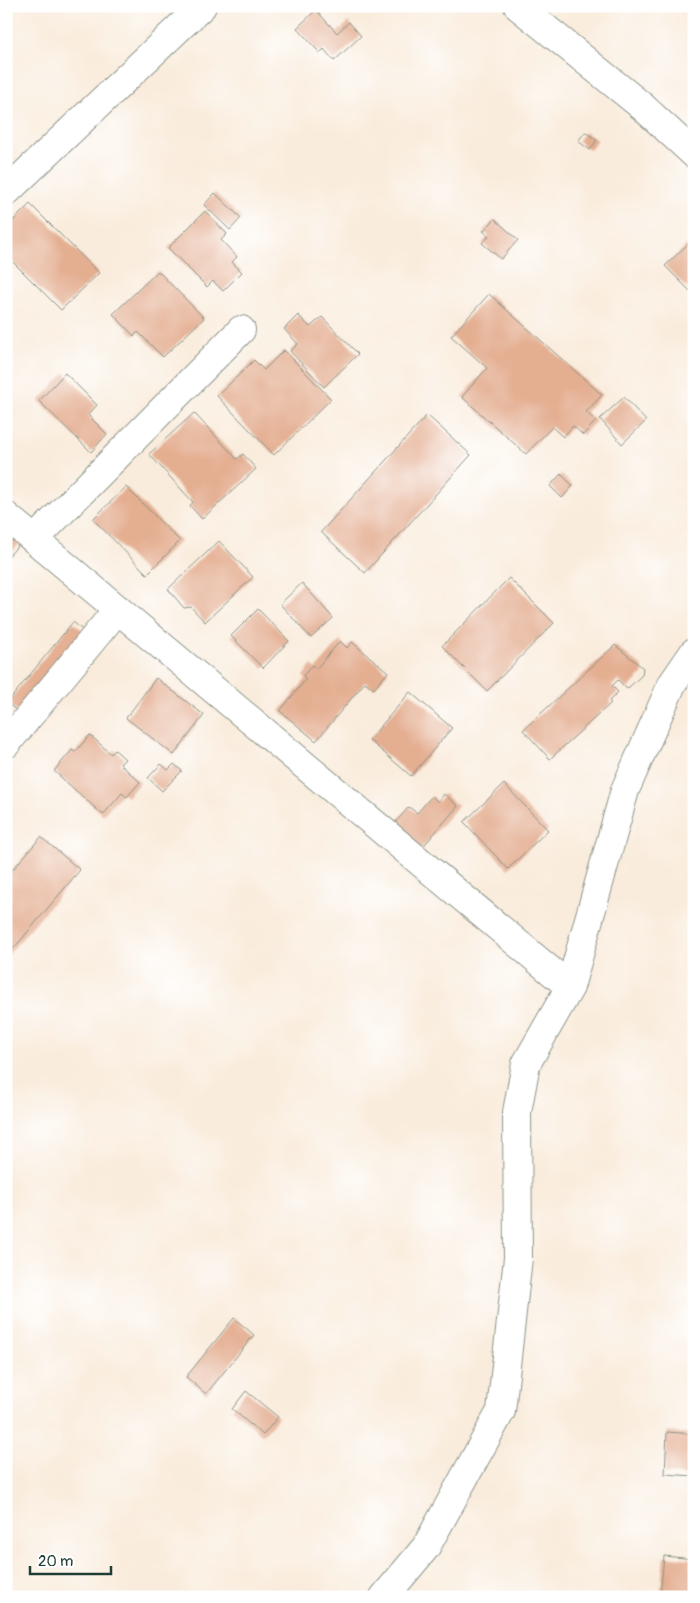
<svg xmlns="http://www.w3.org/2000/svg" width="700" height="1603" font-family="Pangolin,sans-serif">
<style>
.building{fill:#e4ae91}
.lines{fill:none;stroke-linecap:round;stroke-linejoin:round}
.minor-casing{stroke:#8c9488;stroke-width:30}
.minor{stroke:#fff;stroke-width:28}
</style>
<rect width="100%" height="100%" fill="#fff"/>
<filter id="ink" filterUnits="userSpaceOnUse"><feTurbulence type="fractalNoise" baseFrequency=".02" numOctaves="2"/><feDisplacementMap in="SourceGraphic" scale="10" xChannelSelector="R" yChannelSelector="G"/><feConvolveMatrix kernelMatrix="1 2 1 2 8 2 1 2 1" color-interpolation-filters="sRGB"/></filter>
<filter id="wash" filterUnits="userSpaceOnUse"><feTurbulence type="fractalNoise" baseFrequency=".0096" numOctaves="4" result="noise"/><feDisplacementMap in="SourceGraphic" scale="20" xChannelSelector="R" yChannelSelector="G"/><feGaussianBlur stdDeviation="1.12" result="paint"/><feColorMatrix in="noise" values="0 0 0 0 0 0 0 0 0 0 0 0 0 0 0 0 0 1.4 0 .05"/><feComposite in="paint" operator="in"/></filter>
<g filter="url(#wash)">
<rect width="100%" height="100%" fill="#f9ecdc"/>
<g id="blocks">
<path class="building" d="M316,10l21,23 12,-11 12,14 -27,25 -10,-12 -4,4 -23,-25z
M585,132l12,8 -7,10 -12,-9z
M215,193l26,25 -11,12 -26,-25z
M30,204l69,69 -38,37 -55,-55v-27z
M205,211l22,23 -6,6 16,17 -5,5 10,10 -19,19 -10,-10 -6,6 -39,-39z
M495,219l23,21 -17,19 -19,-16 7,-7 -6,-5z
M694,238v49l-4,4 -25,-25z
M158,271l46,47 -41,39 -25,-25 -4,4 -21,-22z
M489,294l113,101 -16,17 10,9 -13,14 -10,-9 -10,11 -11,-10 -26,27 -64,-57 25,-29 -36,-32z
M298,315l12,12 12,-10 36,37 -34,33 -34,-36 8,-7 -14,-15z
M284,350l47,49 -57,56 -57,-59 37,-36 10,10z
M65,373l32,32 -9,10 19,19 -16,18 -52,-51z
M624,397l22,24 -24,23 -22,-25z
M194,413l43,46 6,-5 13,15 -54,50 -12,-13 3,-4 -44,-48z
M427,415l44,40 -106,118 -44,-41z
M561,474l12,12 -11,12 -12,-12z
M126,487l54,54 -33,33 -54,-55z
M6,531l15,11 -15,17z
M219,541l34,36 -48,45 -14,-15 -7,1 -16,-19z
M509,578l45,45 -67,68 -45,-45z
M302,583l31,35 -22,20 -31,-34z
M258,609l31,32 -26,27 -32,-32z
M73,622l13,11 -65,81 -14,-11z
M340,641l7,7 5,-6 36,30 -14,17 -9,-7 -49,59 -36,-30 26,-32 -3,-3 9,-11 4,4z
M615,645l28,23 -1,7 -15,14 -9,-9 -6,6 6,6 -9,9 2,2 -61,56 -27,-29z
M156,678l48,37 -30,40 -48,-37z
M410,692l42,36 -41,48 -42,-36z
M90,735l21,19 4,-4 10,9 -5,5 20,18 -13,15 -5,-4 -19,22 -49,-44 18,-21 3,2z
M161,764l7,6 6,-6 8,7 -20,20 -14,-13z
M504,784l44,46 -40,39 -44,-47z
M444,794l14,12 -38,44 -28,-24 17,-19 8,6 15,-17 6,6z
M41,837l39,33 -71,84 -3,-3v-74z
M234,1318l20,17 -48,59 -20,-17z
M246,1391l32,26 -15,18 -31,-26z
M667,1432l27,2v42l-29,-2z
M664,1556l30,3v38h-34z"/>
</g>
</g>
<g filter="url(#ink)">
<use href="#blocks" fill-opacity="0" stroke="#8c9488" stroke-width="1"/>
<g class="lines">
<defs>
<path id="minor" d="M518,6l125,101 51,47
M6,192l196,-186
M6,516l564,471
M35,539l206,-209
M6,744l112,-135
M384,1597l42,-50 75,-136 17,-153 -1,-146 9,-48 44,-77 55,-197 47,-106 22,-32"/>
</defs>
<use href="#minor" class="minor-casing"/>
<use href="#minor" class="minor"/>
</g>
</g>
<rect width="700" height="1603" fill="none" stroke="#fff" stroke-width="25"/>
<path d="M30 1566v8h81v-8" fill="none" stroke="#1f3d34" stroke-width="2.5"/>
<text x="38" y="1566" font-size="15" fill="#1f3d34" stroke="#ffffff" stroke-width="4" paint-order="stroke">20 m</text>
</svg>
